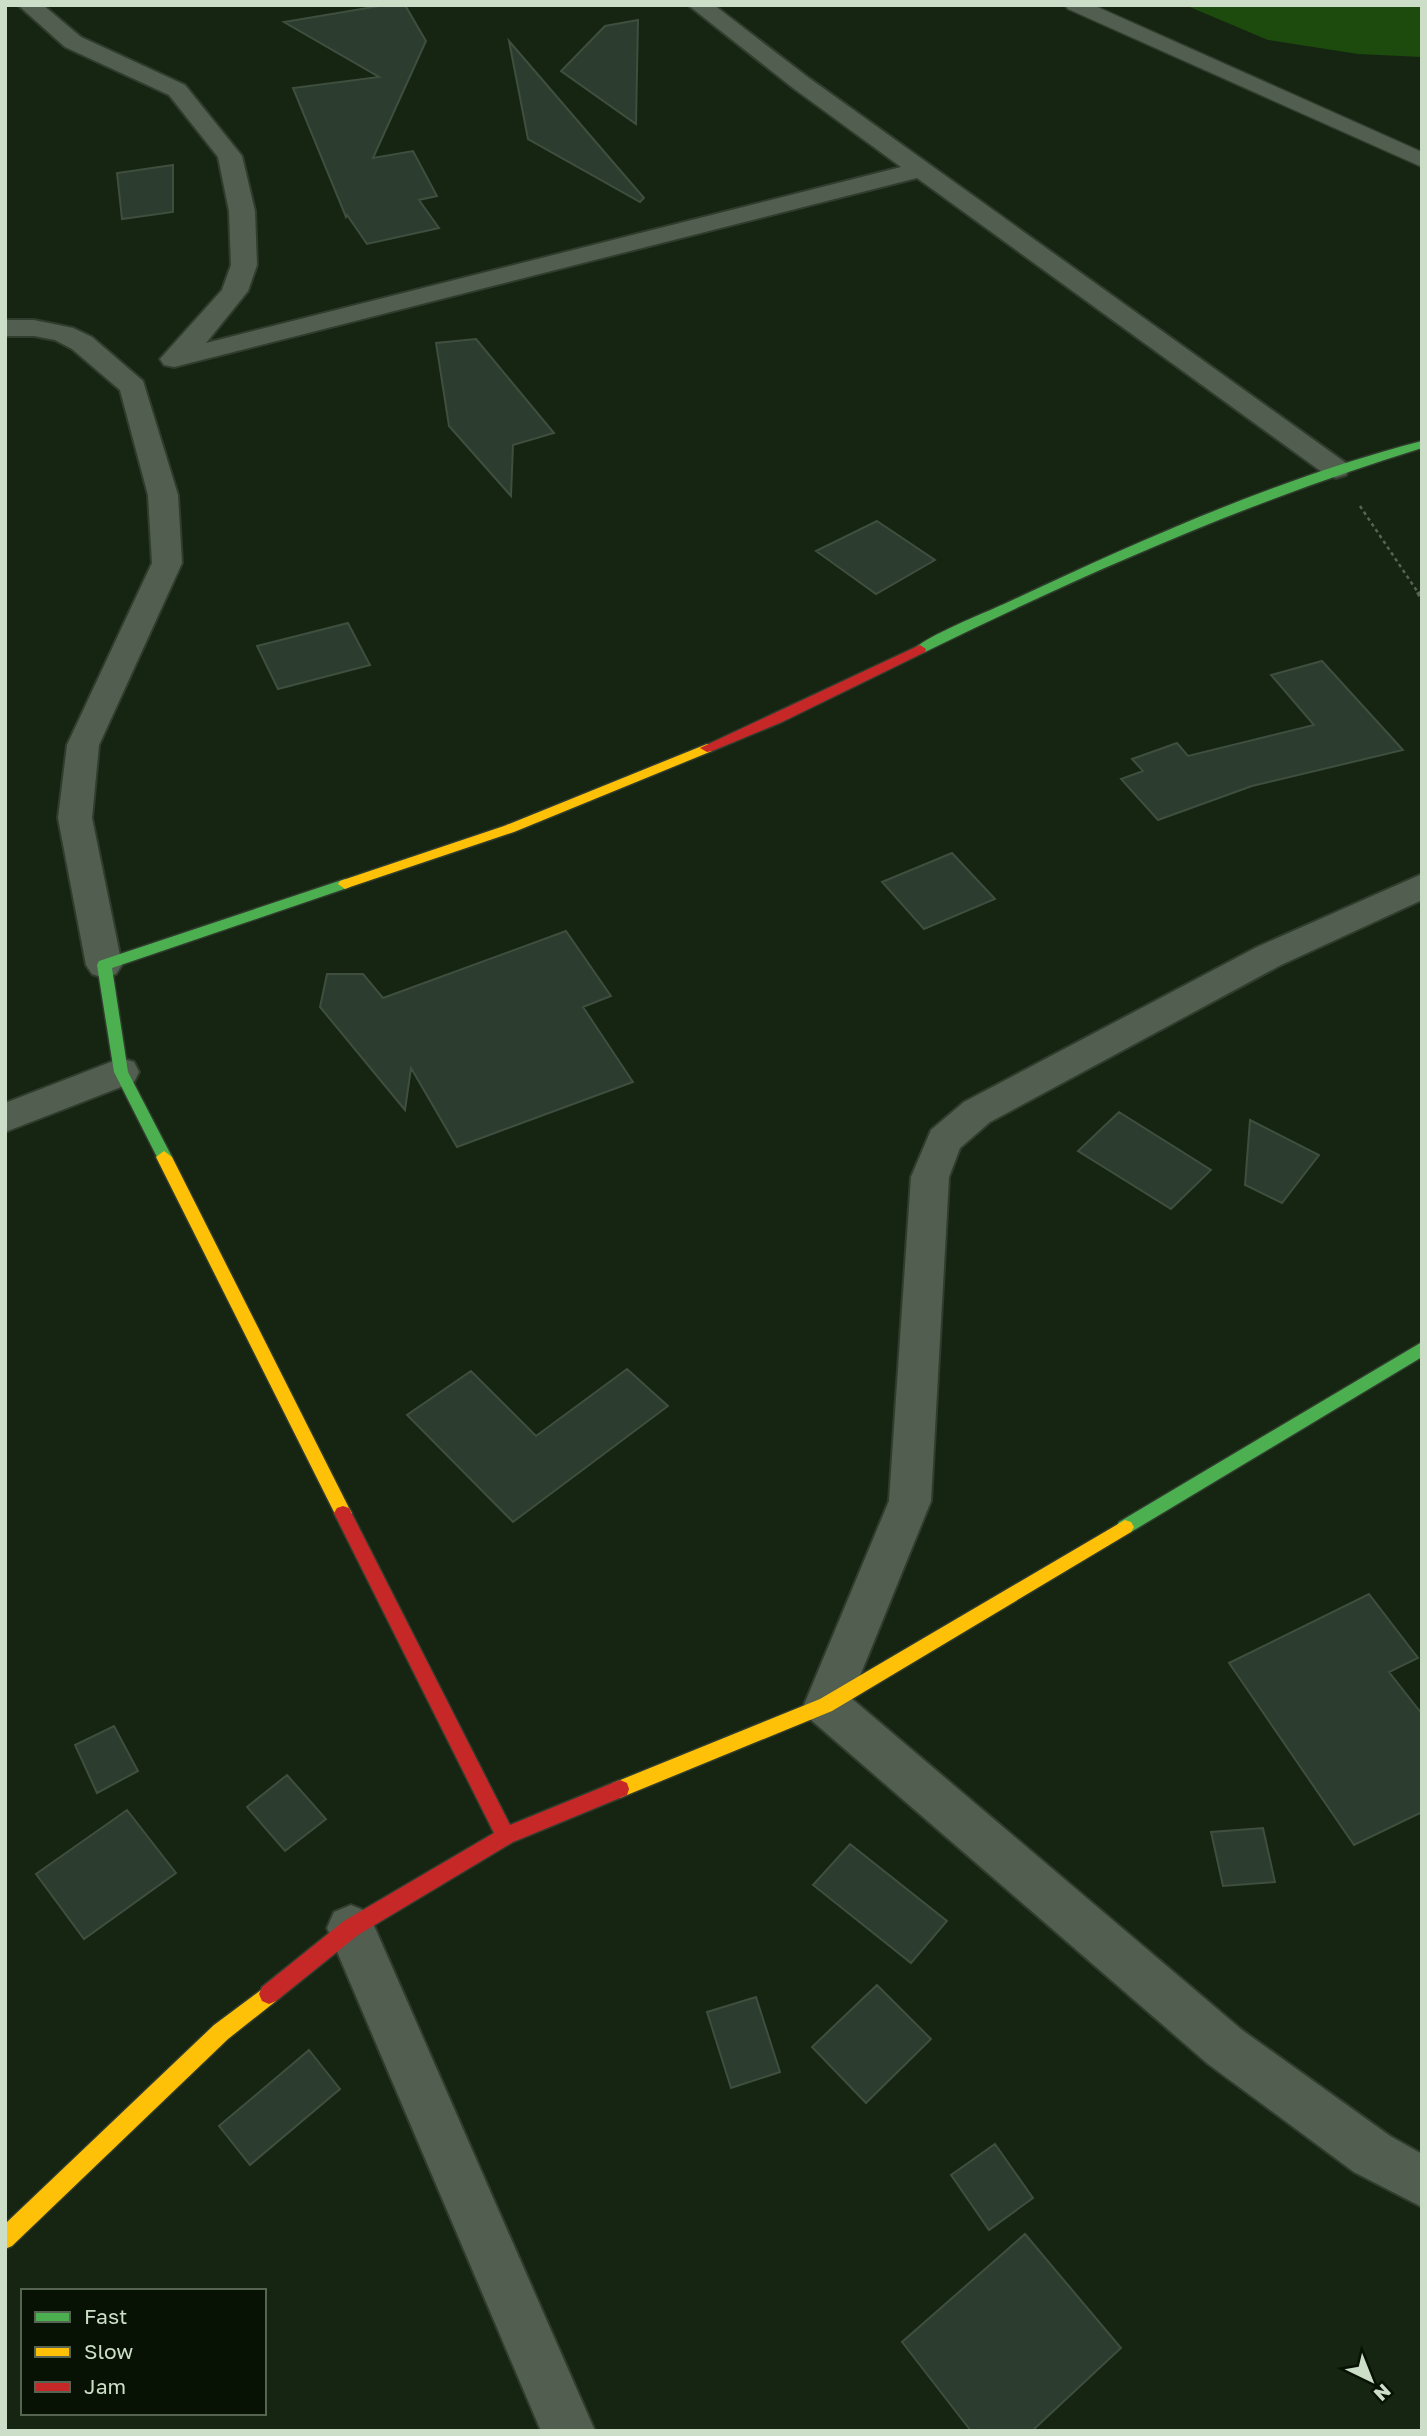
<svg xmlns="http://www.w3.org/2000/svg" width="1427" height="2436" font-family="'Golos Text',sans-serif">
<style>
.green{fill:#1d4b0e}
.building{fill:#2c3d2f;stroke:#3e4e3f;stroke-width:2}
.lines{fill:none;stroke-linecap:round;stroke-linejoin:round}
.lane-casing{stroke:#303c2e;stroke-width:3}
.street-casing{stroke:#303c2e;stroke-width:4}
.fast-casing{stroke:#303c2e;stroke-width:3}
.slow-casing{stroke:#303c2e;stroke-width:3}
.jam-casing{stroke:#303c2e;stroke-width:3}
.path-far1{stroke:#586356;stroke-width:2.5;stroke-dasharray:3.5 3.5;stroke-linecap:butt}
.path{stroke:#586356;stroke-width:4.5;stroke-dasharray:4.5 4.5;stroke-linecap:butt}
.lane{fill:#525e4f;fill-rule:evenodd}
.street{fill:#525e4f;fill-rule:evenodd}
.fast{fill:#4caf50;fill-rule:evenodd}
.slow{fill:#ffc107;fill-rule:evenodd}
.jam{fill:#c62828;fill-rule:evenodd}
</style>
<rect width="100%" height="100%" fill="#162511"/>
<path class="green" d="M1185,5h237v52l-64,-3 -90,-14z"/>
<path class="building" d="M385,5h20l21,36 -53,117 40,-7 24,45 -18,4 20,28 -72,16 -20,-29 -1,2 -53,-129 86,-11 -95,-55z
M638,20l-2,104 -75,-53 44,-45z
M509,41l135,157 -4,4 -112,-63z
M173,165v47l-51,7 -5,-46z
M476,339l78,94 -41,12 -2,51 -62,-70 -13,-83z
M877,521l58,39 -59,34 -60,-43z
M348,623l22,42 -92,24 -21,-43z
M1322,661l81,89 -151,36 -94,34 -37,-41 22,-8 -11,-12 45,-16 11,13 126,-31 -43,-50z
M952,853l43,46 -71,30 -42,-47z
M566,931l45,65 -28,11 50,75 -176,65 -46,-79 -6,42 -85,-103 7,-33h36l20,24z
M1119,1112l92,58 -40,39 -93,-58z
M1250,1120l69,35 -37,48 -37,-18z
M627,1369l41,37 -155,116 -106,-107 64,-44 65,65z
M1369,1594l49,64 -29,14 33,42v98l-68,33 -125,-182z
M114,1726l24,45 -41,22 -22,-48z
M287,1775l39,44 -41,32 -38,-44z
M127,1810l49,63 -92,66 -48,-65z
M1263,1828l12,54 -52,4 -12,-54z
M850,1844l97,77 -36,42 -98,-78z
M877,1985l54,54 -65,64 -54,-56z
M756,1997l24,75 -49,16 -24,-76z
M309,2050l31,39 -90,76 -31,-39z
M995,2144l38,54 -44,32 -38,-55z
M1025,2234l96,114 -89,83h-61l-69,-89z"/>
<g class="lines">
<defs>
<path id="lane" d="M1065,5h28l329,147v15l-354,-158z"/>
<path id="street" d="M18,5h25l38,32 104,48 57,71 13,55 2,54 -9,26 -42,52 695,-176 -108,-79 -105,-83h26l95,73 537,385 4,6 -4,6 -10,3 -10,-3 -409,-297 -743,189 -10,-2 -4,-6 62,-69 9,-25 -2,-54 -11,-54 -49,-62 -104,-48z
M5,320h29l39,8 19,9 51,44 35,114 4,68 -83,182 -7,73 30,147 -6,9 -12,4 -12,-4 -6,-9 -28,-147 9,-73 85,-182 -4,-68 -28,-105 -48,-41 -17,-9 -21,-4h-29z
M1422,874v26l-141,65 -291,157 -30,26 -11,29 -18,324 -80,197 391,332 148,106 32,18v53l-68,-35 -146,-108 -398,-345 -6,-14 85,-204 22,-324 20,-47 33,-28 293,-155z
M121,1058l13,4 5,10 -5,10 -129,50v-29z
M351,1905l17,7 227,519h-54l-214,-503 7,-16z"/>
<path id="fast" d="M1422,441v7c-172,53 -336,125 -497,204l-5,1 -6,-4c13,-13 70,-36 90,-45 135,-63 274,-126 418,-163z
M345,879l5,2 2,3 -2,3 -238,81 16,104 44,85 -3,4h-10l-45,-89 -17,-107 2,-4z
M1422,1342v15l-291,175 -6,2 -6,-2 -3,-5 3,-5z"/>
<path id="slow" d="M707,744l5,1v6l-198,81 -164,55 -5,2 -7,-5 2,-3 164,-55z
M164,1151l8,6 177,351 3,5 -3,5 -6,2 -6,-2 -181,-361z
M1125,1520l6,2 3,5 -3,5 -299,179 -205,84 -7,3 -7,-3 -2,-6 2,-6 207,-84z
M269,1984l7,3 3,7 -3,7 -48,38 -216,207 -7,3v-25l209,-199z"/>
<path id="jam" d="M920,645l6,4 -1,3 -143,70 -70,29 -5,1 -7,-4z
M343,1506l6,2 161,317 110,-45 7,3 2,6 -2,6 -114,47 -155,93 -82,66 -7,3 -7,-3 -3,-7 3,-7 82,-66 150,-88 -160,-320 3,-5z"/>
</defs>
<use href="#lane" class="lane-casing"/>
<use href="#street" class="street-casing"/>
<use href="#fast" class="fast-casing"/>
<use href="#slow" class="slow-casing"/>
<use href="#jam" class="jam-casing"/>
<path class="path-far1" d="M1360,506l59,88"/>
<path class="path" d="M1418,592l4,7"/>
<use href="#lane" class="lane"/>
<use href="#street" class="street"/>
<use href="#fast" class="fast"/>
<use href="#slow" class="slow"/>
<use href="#jam" class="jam"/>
</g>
<rect width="1427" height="2436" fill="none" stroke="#cddec8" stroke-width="14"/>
<rect x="21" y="2289" width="245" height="126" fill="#071204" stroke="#566452" stroke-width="2"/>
<rect x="35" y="2312" width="35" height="10" fill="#4caf50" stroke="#566452" stroke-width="2"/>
<text x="84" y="2324" font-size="21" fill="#cddec8">Fast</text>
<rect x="35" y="2347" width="35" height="10" fill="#ffc107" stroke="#566452" stroke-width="2"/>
<text x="84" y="2359" font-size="21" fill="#cddec8">Slow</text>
<rect x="35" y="2382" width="35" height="10" fill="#c62828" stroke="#566452" stroke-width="2"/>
<text x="84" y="2394" font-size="21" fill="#cddec8">Jam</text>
<g transform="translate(1371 2380) rotate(137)" stroke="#071204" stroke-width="5" paint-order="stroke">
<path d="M0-5L12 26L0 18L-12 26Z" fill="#cddec8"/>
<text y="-10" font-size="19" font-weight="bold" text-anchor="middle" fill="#cddec8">N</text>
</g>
</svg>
